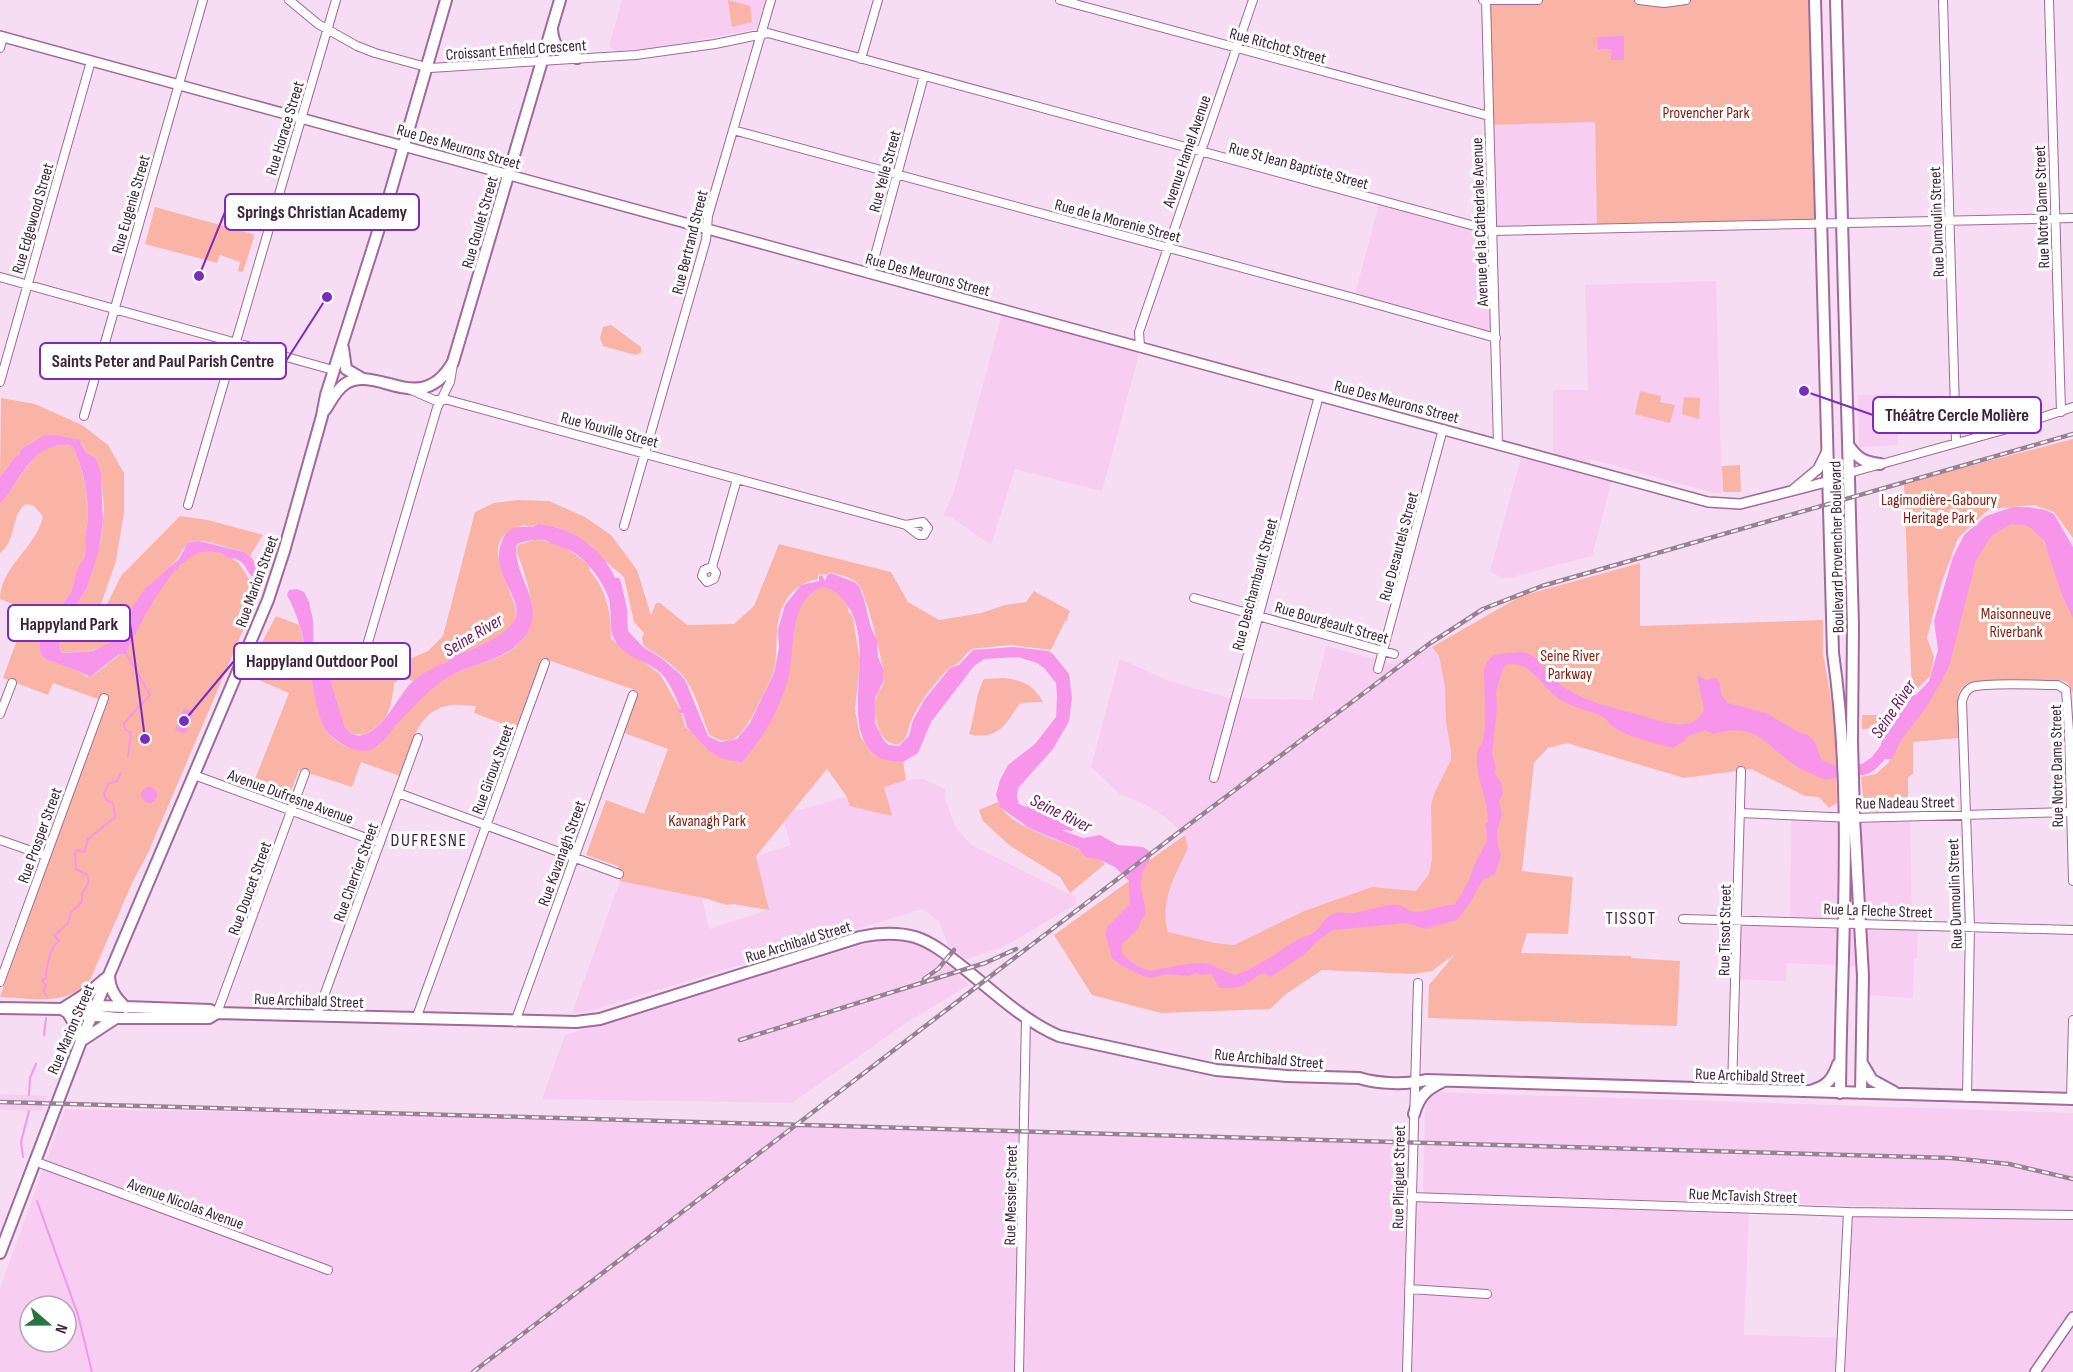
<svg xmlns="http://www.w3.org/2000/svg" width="2073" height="1372" font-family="'Sofia Sans Condensed',sans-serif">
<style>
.built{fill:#f8cdf2;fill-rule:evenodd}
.green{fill:#fab4a6}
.water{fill:#f695ea}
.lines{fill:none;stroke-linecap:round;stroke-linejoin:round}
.stream{stroke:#f695ea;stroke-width:2}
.minor-casing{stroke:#a3689c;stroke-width:10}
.tertiary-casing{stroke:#a3689c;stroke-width:12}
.secondary-casing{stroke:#a3689c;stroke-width:14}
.minor{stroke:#fff;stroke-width:8}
.tertiary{stroke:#fff;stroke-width:9}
.secondary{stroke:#fff;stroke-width:10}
.rail-casing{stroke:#998096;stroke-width:4.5}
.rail{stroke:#fff;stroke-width:2;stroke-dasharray:7;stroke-linecap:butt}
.labels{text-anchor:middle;stroke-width:6;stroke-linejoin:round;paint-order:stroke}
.street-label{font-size:16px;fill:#3d243a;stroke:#fff}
.park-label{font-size:16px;fill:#891808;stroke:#fff}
.water-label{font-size:18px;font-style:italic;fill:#6c1666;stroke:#fff}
.neighbourhood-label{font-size:18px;letter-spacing:1.5px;fill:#3d243a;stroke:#fff}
.leader{fill:none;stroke:#7b2cbf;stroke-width:2}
.callout-dot{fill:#7b2cbf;stroke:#fff;stroke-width:2}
.callout{fill:#fff;stroke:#7b2cbf;stroke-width:2}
.callout-label{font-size:18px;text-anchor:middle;font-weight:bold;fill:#3d243a}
</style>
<rect width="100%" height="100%" fill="#f7ddf3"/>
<path class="built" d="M622,0h144l-9,29 -94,18 -47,4 -7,-5z
M1595,122l2,108 -104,1 3,107 -142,-40 26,-98 113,31 -4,-106z
M1716,281l6,212h-8l-124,-34v10l23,7 -21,80 -83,22h-8l-11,-7 33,-120 30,8v-69h35l-3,-105z
M1002,314l136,35v9l-36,133 -87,-22 -24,76 -39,-27 -9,-3 11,-23z
M1897,394l1,51 -39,2 -1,-52z
M1428,642l11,14 6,31 2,12 -1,23 5,29v9l-17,34 -3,11 1,54 -3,15 -13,17 -44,-4 -68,24 -71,34 -18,-2 -47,-11 -3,-9 1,-20 12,-35 10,-20 -3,-13 -20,-18 -19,-12 -26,-11 -29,-27 29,-108 49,22 59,17 84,2 14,-54 68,18z
M923,779l22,10v10l10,27 16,19 105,52v7l-72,43 -38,12 -18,-14 -9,-24 -17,-12 -335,103 -15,1 48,-132 82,17 7,31 59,-19 -12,-54 35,-11 -9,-30 124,-35z
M1910,819l2,100 6,1 -1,38h-3l-1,40 -45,-3 1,-28 -82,-4 -1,18 -53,-2 2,-54h55l1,-105z
M893,940l15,2 26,11 35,32 -60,36 -117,82 -250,-4 23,-64 304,-92z
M1436,1092l637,21v99l-650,-19 2,-91z
M0,1094l47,2 -5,15 -42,-1z
M65,1109l365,6 983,28 -2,54 338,12 -5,126 97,3 7,-126 225,3v157h-2073v-84zM30,1306h36v36h-36z"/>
<path class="green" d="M728,0l22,6 2,16 -20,5z
M1538,0h277l7,225 -225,5 -2,-108 -106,3 -3,-124z
M155,207l98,27 1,3 -11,35 -5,-1 2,-9 -20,-7 -3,8 -72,-19z
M611,325l30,22v6l-6,2 -32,-9 -3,-8 3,-11z
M1640,391l21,5 -1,6 15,3 -5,18 -35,-9z
M1684,397l16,1 -1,21 -17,-5z
M1,398l34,6 47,21 26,20 16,28v40l-8,48 -16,46 4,3 17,-34 59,-60 28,4 55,15 -13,21 -6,-4c-11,-3 -45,-15 -54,-10 -8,5 -11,16 -17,22 -12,12 -26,22 -36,36 -6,9 -7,21 -14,29 -17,25 -36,21 -61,24l-4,-9 3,-10 6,-14 20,-32 13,-43 2,-12 2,-24 -3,-37 -5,-13 -10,-7 -4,-9c-34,-10 -31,-12 -61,6l-2,6 -4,2 -15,20z
M2073,439v99l-19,-26 -20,-7 -45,4 -31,29 -17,46 -14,54 7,19 -4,19 -18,18 -8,-211z
M63,445l9,1c10,17 16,51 16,71 0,8 -3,15 -3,23 0,6 1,12 -1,18 -1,4 -5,7 -6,12 -3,7 -3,14 -7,22 -8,14 -45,50 -26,67l36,13 6,5c11,-1 25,-19 37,-24l26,-53 34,-40 23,-13 31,15 13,20 5,-1 6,5 -114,267 -15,28 -43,99c-24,27 -57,18 -90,17l108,-299 -8,-3 -2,4 -45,-16 -5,12 -45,-17 25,-68 -28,-11c0,-32 37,-52 43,-83l-9,-10 -8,-2c-16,11 -9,37 -26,49v-49l34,-46 14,-11z
M1740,465l1,27h-18l-1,-26z
M518,500l31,1 36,16 26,18 26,35 14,45 5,-12h4l27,22 47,-1 20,-18 25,-62 112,28 17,30 31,18 42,-7 24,-8 21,-3 8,-11 36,20 -3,7 1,2 -3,1 -14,29 -40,-5 -40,4c-4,4 -8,9 -12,13 -3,4 -8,4 -11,7 -7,7 -21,24 -26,32 -4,6 -8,13 -11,20 -3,8 -3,15 -9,21 -4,4 -12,2 -16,-2 -10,-9 -14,-35 -8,-47 3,-5 6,-7 6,-12 2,-10 -18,-88 -25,-96 -6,-8 -20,-10 -29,-13l-4,3 -4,-1 -4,1v4c-15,3 -25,9 -33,23 -12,19 -6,46 -11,68 -4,13 -28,63 -39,68 -8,5 -19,2 -26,-4 -7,-17 -13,-41 -25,-57 -10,-13 -27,-22 -41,-32l-1,-7 2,-5 -10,-11 -10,-45 -20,-17 -12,-14 -23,-14 -10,-4 -21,-4 -8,3 -6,-2c-6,2 -13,4 -17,8 -27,19 16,69 8,87 -7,17 -46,29 -62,38 -13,7 -27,15 -40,23l-10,-4 -9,6c-3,27 -5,39 -31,52l-13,-2 -5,-6 -21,-67 -10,-15 82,20 32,-14 15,-15 32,-124 19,-9z
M2014,521l24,8 35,79v85l-5,-10 -7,-3 -90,2c-8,3 -12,7 -13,15v41l-45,4v32l-5,3v31l-2,3 -41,1 -4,-35 15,-3 12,-11 58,-98 25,-101 20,-31z
M534,540c20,0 42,12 56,27l-1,3c18,19 22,44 22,69l49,35 21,37 4,16 48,34 9,2c17,-23 33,-50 42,-77 11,-32 1,-85 39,-99l13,4 13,16 -1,4 5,7 7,43 -5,49 5,26 14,20 15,4 14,2 3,18 -22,7 8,29 -42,-10 -3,-9 -20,-28 -71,87 13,54 -36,-6 -6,1 -19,-6 -88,-18 -2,-15 -32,-11 20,-55 38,14 24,-65 -44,-16 14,-42 -96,-33 -25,71 -43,-16 2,-7c-8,0 -16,-2 -24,-1 -36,4 -41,42 -52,71l-39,-14 -9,25 -53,-17 -13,34 -36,-12 39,-99 -44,-19 31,-58 23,9c2,9 5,18 7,27 4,18 12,69 22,81 12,15 32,21 50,13 21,-24 43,-54 72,-70 16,-9 35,-12 51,-20 48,-23 29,-65 16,-104l1,-7z
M1640,563v63l183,-6v33l12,69 2,81 -8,5 -10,-11 -14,-1 -54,-27 -67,9 -117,-35 -19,5 -14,15 -12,108 51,6 -5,57 -41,-1 -6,20 110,3v2l49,3 -3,65 -249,-8 1,-33 26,-31 -23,17 -19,3 -91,-4 -36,24 -16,15 -109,4 -69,-18 -38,-60 75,-54 21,-21 35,-25 3,13c-12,25 -29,56 -20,84l47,11 19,2 70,-34 68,-24 44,4 13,-17 3,-15 -1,-54 3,-11 17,-34v-9l-5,-29 -1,-35 -6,-31 -7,-9 89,-51z
M1004,678c18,2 31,8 39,24l-23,1c-14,21 -22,38 -51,31 6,-17 7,-42 15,-55z
M1862,715h16v13l-16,1z
M998,802c13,31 83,41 107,62l-35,29 -10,-16 -51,-32 -26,-24 -4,-11z"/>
<path class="water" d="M1624,36v24h-13v-11h-13l-1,-12z
M45,435h11l23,5 7,12 10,7 5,13 2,49 -4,29 -12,38 -20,32 -7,19 -1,8 3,6 31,-2 18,-9 13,-13 8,-22 13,-18 34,-30 8,-15 4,-2 8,-1 45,11 8,6 7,13 -3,9c-9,-5 -9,-16 -18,-20 -7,-4 -1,1 -9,-2 -4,-1 -4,-3 -7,-4 -7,-3 -16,-3 -23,-1 -29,9 -60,73 -73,100l-8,2 -28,22 -9,-5 -36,-13c-19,-17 18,-53 26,-67 4,-9 4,-19 8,-26 3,-5 3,-3 5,-8 2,-6 1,-12 1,-18 0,-8 3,-15 3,-23 1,-20 -6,-54 -16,-71 -38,-8 -51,35 -72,58v-27l15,-20 4,-2 2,-6z
M2013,507c13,0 29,0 41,7l19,33v71l-11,-23 -18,-54 -12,-12 -7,-4 -14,-1 -20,12 -15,24 -27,107 -22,39 -25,33 -10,20h-7c-16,18 -17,16 -40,17 -7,0 -12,3 -18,3 -5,1 -12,-4 -17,-6 -41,-16 -45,-55 -97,-39l-8,-4 -17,6 -4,5 -11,7c-17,-5 -47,-11 -61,-22 -3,-2 -4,-5 -6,-7 -10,-8 -35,-11 -47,-20 -17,-12 -27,-37 -51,-35l-5,4 -7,24 1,16 -5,46 4,14 -1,6 6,8 2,12 -4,7 3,13 -5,18 1,14 3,9 -6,19 -12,6 -14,24 -12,16 -32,9 -19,-6 -73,7 -16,11 -12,13 -34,23 -6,-4c-10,2 -15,10 -24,13 -4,2 -15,2 -21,2l-9,-14 -12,1 -2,-2 -9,3 -22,-2 -15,4 -5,-1 -22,-10 -12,-9 -6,-22 1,-9 23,-23 -1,-23 -14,-14 -17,-8 -12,-2 -7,-8 -50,-21 -29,-21 -4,-12 4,-15 8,-15 27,-21 21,-27 1,-21 -1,-13 -11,-14 -8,-6 -19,-6 -34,2 -10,7 -43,56 -13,31 -15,9c-9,-1 -20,-1 -27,-6 -40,-33 4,-110 -31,-154 -7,-9 -11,-12 -22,-15 -33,12 -28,52 -33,81 -1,11 -6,25 -11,36 -8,21 -23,41 -37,59l-21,-5 -12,-7 -22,-24 -4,-14h-4l-1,-3 3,-1c-5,-11 -11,-27 -20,-36 -16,-15 -34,-12 -47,-34 -5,-9 -2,-28 -5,-40 -6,-17 -20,-37 -36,-47 -5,-3 -12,-4 -17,-7 -4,-1 -8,-4 -12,-5 -10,-1 -19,1 -27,4 -6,27 25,55 13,83 -13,32 -54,35 -80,49 -21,12 -37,32 -54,49 -7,9 -15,21 -26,25 -15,4 -30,-6 -41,-16 -13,-12 -18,-64 -23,-83 -4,-19 -9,-38 -19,-56l2,-5 8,-1 7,3 5,10 4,18v21l11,19 21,67 5,6 9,3c25,-5 36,-36 52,-53 9,-10 26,-16 37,-22l1,-5c15,-1 64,-23 67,-39 5,-22 -27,-45 -14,-76 5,-15 17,-15 30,-14l6,-3c33,3 64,23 77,54h4l2,4 6,27 1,22 15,16 18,11 19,16 6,8 22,54 12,6 17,-3 13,-16 24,-50 5,-25 -1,-18 7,-25 16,-20 18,-4v-5l3,-1 3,6 2,-6 4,-2 23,9 5,4 5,13 7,29 6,12 1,17 6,14 -1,11 -8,16v25l9,18 5,4 10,1 10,-10 4,-16 12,-21 25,-31 9,-3 14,-15 40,-3 35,4 5,3 16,20 3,24 -3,23 -16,28 -35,39 -1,9 2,7 7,3 8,-6c17,4 37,8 41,27l-3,3 -10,-1 2,1 19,7 17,-3 18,10 25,2 6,4 1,9c-17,23 -6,31 -4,54l-5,6 -3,9 -16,15v10l15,12 13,5c8,-2 45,-9 53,-8 11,1 21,9 32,12 24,-7 42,-24 64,-36 4,-2 9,-3 13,-5 9,-5 11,-17 23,-21 6,-2 12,1 18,0 11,-1 35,-10 44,-8 9,1 11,8 21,7 13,-2 24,-7 36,-7 10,-13 15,-24 20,-39 6,-17 17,-19 11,-42l3,-2c0,-24 -13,-45 -11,-69 1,-5 5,-8 6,-13 4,-18 1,-52 1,-71 7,-16 10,-14 25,-16 6,0 11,-2 18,0 18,9 21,23 37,34 22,15 48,21 73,27 20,5 55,23 67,-4l-7,-35 9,5 10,-2 4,6 1,11 7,8 38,10 32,19 10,3 7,7 5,15 3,4 11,4 28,-1 10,-7 9,-12 2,-10 25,-37 9,-4 12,-13 9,-31 -4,-29 19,-64 11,-22 22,-19z
M184,708l10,4 -9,22 -10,-4z
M141 795a8 8 0 1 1 16 0a8 8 0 1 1-16 0Z"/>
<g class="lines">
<path class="stream" d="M126,653l24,42 -26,28 1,6 6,4 -3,23
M47,997l-4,-7 3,-3 -4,-7 4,-2c0,-11 4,-31 13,-37l-5,-5 14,-13 3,-11 11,-10v-9c4,-6 9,-10 5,-18l-11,-6 -1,-17 3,-2 5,2 2,-1 3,-12 27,-22 -2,-14 -7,-3 -2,-6 4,-10 9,-3 4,-8
M44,1035l2,-17
M29,1095l1,-17 6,-14
M23,1157l-2,-15 8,-31
M37,1201l41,114 14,57"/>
<defs>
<path id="minor" d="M289,0l29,24 39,22 18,7 55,15 206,-13 79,-11 53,-11 725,198 580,-13
M1060,0l429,116
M1483,0h55
M1486,0l12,444
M1639,0l25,3 22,-3
M1943,0l13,443
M2049,0l12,412
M0,48l3,-11
M861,59l17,-59
M733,130l621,168 142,40
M870,274l54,-198
M0,277l333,93
M1140,346l-1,-14 114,-332
M0,382l91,-321
M409,389l25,11h14l458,125 17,-3 5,6 -4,7h-5l-13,-10
M84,416l119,-416
M1849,473l158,-44 66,-22
M188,505l148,-505
M624,526l82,-286 2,-24 63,-216
M712,567l-8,3 -2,6 5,6 7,-3 2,-6 -4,-6 25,-88
M1194,598l200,56
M366,649l71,-241 13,-26 3,-18
M1378,669l65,-240
M0,714l12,-31
M194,775l186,68
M1214,778l105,-382
M398,793l221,81
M1740,813l114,5 217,-6
M0,840l46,16
M1683,919l390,11
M0,982l104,-284
M217,1013l88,-240
M317,1015l101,-277
M416,1019l129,-356
M515,1022l118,-327
M1732,1089l9,-318
M1967,1097l3,-171 -8,-224c1,-6 4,-12 10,-15 15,-5 68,-2 86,-2l8,5 3,41 4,150
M2071,1099l2,-79
M34,1161l294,109
M1411,1197l437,15 225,3
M1409,1289l78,5
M1019,1372l7,-354
M1407,1372l11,-389
M1840,1372l8,-160"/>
<path id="tertiary" d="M0,36l1708,466 32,2 90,-23
M1794,489l24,-20 8,-16
M2035,1372l38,-55"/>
<path id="secondary" d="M1815,0l18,653c21,146 8,293 7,440
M1836,0l17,626 -1,115 2,77 9,158 -2,117
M552,30c2,18 8,23 25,28
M343,348l3,21 17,10
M325,410c6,-9 11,-20 20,-26 31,-21 76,35 108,-22l107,-362
M1849,446c9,13 15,16 31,18
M109,976c1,15 7,22 17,32
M70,1005l140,5 7,3 359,9 24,-3 260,-82c19,-4 37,-5 55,0 19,6 35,20 50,32 30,24 59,52 94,67l157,34 71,6 72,2c20,6 47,7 67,2l647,19
M0,1008l62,1 30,-19 14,-12
M62,1009l6,4 49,5h92l8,-5
M68,1013l10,17 3,11
M81,1041l35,-23
M1862,1063l10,17 22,12
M1813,1090c15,-4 20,-12 25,-26
M1414,1114c5,-17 11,-24 28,-32
M0,1253l81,-212 187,-441 16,-49 38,-135 4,-21 63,-198 57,-197"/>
</defs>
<use href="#minor" class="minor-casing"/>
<use href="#tertiary" class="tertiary-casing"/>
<use href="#secondary" class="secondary-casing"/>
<use href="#minor" class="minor"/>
<use href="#tertiary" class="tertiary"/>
<use href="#secondary" class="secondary"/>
<defs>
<path id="rail" d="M924,979l14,-10 16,-19
M740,1040l245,-77 31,-14
M0,1102l1951,56 58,6 64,15
M473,1372l710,-543 246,-185 54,-35 59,-23 531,-152"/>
</defs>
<use href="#rail" class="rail-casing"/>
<use href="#rail" class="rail"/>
</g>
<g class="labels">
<g class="street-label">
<text transform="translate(1278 45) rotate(15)" y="6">Rue Ritchot Street</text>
<text transform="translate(516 49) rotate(-4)" y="6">Croissant Enfield Crescent</text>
<text transform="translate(284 128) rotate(-73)" y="6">Rue Horace Street</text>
<text transform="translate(459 146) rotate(16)" y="6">Rue Des Meurons Street</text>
<text transform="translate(1186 151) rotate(-71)" y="6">Avenue Hamel Avenue</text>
<text transform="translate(1299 165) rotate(15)" y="6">Rue St Jean Baptiste Street</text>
<text transform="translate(884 171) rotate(-75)" y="6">Rue Yelle Street</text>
<text transform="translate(130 204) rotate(-74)" y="6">Rue Eugenie Street</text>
<text transform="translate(2041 207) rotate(-92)" y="6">Rue Notre Dame Street</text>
<text transform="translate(32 218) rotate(-74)" y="6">Rue Edgewood Street</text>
<text transform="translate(1118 220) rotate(15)" y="6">Rue de la Morenie Street</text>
<text transform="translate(479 222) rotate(-74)" y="6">Rue Goulet Street</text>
<text transform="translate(1479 222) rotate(-92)" y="6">Avenue de la Cathedrale Avenue</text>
<text transform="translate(1936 222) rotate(-92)" y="6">Rue Dumoulin Street</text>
<text transform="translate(689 242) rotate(-76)" y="6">Rue Bertrand Street</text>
<text transform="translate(928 274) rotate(15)" y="6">Rue Des Meurons Street</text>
<text transform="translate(1397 401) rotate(15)" y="6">Rue Des Meurons Street</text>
<text transform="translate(610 429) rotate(15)" y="6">Rue Youville Street</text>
<text transform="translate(1398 546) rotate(-75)" y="6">Rue Desautels Street</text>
<text transform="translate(1836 547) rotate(-91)" y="6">Boulevard Provencher Boulevard</text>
<text transform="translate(256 581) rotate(-70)" y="6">Rue Marion Street</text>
<text transform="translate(1254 584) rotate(-75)" y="6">Rue Deschambault Street</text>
<text transform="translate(1332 622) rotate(16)" y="6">Rue Bourgeault Street</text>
<text transform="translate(2056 766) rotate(-91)" y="6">Rue Notre Dame Street</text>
<text transform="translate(492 769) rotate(-70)" y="6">Rue Giroux Street</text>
<text transform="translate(291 796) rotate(20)" y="6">Avenue Dufresne Avenue</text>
<text transform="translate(1905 802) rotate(-1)" y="6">Rue Nadeau Street</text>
<text transform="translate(39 835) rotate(-70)" y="6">Rue Prosper Street</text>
<text transform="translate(561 853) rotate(-70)" y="6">Rue Kavanagh Street</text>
<text transform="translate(355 872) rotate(-70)" y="6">Rue Cherrier Street</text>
<text transform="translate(249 888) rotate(-70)" y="6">Rue Doucet Street</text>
<text transform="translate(1954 894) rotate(-92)" y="6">Rue Dumoulin Street</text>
<text transform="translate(1878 910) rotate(2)" y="6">Rue La Fleche Street</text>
<text transform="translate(1724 930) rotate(-89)" y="6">Rue Tissot Street</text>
<text transform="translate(798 941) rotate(-17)" y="6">Rue Archibald Street</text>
<text transform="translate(309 1000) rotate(2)" y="6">Rue Archibald Street</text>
<text transform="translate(70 1029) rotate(-67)" y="6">Rue Marion Street</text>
<text transform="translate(1269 1058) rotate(5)" y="6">Rue Archibald Street</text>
<text transform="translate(1750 1075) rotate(2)" y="6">Rue Archibald Street</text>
<text transform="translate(1398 1177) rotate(-89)" y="6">Rue Plinguet Street</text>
<text transform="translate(1010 1195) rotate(-89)" y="6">Rue Messier Street</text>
<text transform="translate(1743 1195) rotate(2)" y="6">Rue McTavish Street</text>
<text transform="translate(186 1203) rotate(20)" y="6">Avenue Nicolas Avenue</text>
</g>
<g class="park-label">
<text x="1706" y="118">Provencher Park</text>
<text x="1939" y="505">Lagimodière-Gaboury<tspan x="1939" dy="18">Heritage Park</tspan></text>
<text x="2016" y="619">Maisonneuve<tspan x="2016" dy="18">Riverbank</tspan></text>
<text x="1570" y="661">Seine River<tspan x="1570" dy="18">Parkway</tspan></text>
<text x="707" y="826">Kavanagh Park</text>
</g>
<g class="water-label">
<text transform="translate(473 635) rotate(-31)" y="6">Seine River</text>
<text transform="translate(1893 709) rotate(-56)" y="6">Seine River</text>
<text transform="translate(1061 813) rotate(26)" y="6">Seine River</text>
</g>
<g class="neighbourhood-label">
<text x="429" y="846">DUFRESNE</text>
<text x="1631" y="924">TISSOT</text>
</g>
</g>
<path class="leader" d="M199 276L225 212M327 297L286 361M1804 391L1873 415M145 739L130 623M184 721L234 661"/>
<g class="callout-dot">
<circle cx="199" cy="276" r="6"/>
<circle cx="327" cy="297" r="6"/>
<circle cx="1804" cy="391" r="6"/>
<circle cx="145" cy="739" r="6"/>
<circle cx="184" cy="721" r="6"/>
</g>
<g class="callout">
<rect x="225" y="194" width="194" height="36" rx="6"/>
<rect x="40" y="343" width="246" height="36" rx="6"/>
<rect x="1873" y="397" width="168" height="36" rx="6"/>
<rect x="8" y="605" width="122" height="36" rx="6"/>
<rect x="234" y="643" width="176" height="36" rx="6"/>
</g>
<g class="callout-label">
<text x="322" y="218">Springs Christian Academy</text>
<text x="163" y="367">Saints Peter and Paul Parish Centre</text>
<text x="1957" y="421">Théâtre Cercle Molière</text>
<text x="69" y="630">Happyland Park</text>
<text x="322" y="667">Happyland Outdoor Pool</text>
</g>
<g transform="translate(48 1324) rotate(110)"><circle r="28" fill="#ffffff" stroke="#b1a7b0" stroke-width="1.5"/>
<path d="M0-4.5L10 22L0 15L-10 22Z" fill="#2a7442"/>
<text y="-9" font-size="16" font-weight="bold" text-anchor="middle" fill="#3d243a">N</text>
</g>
</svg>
